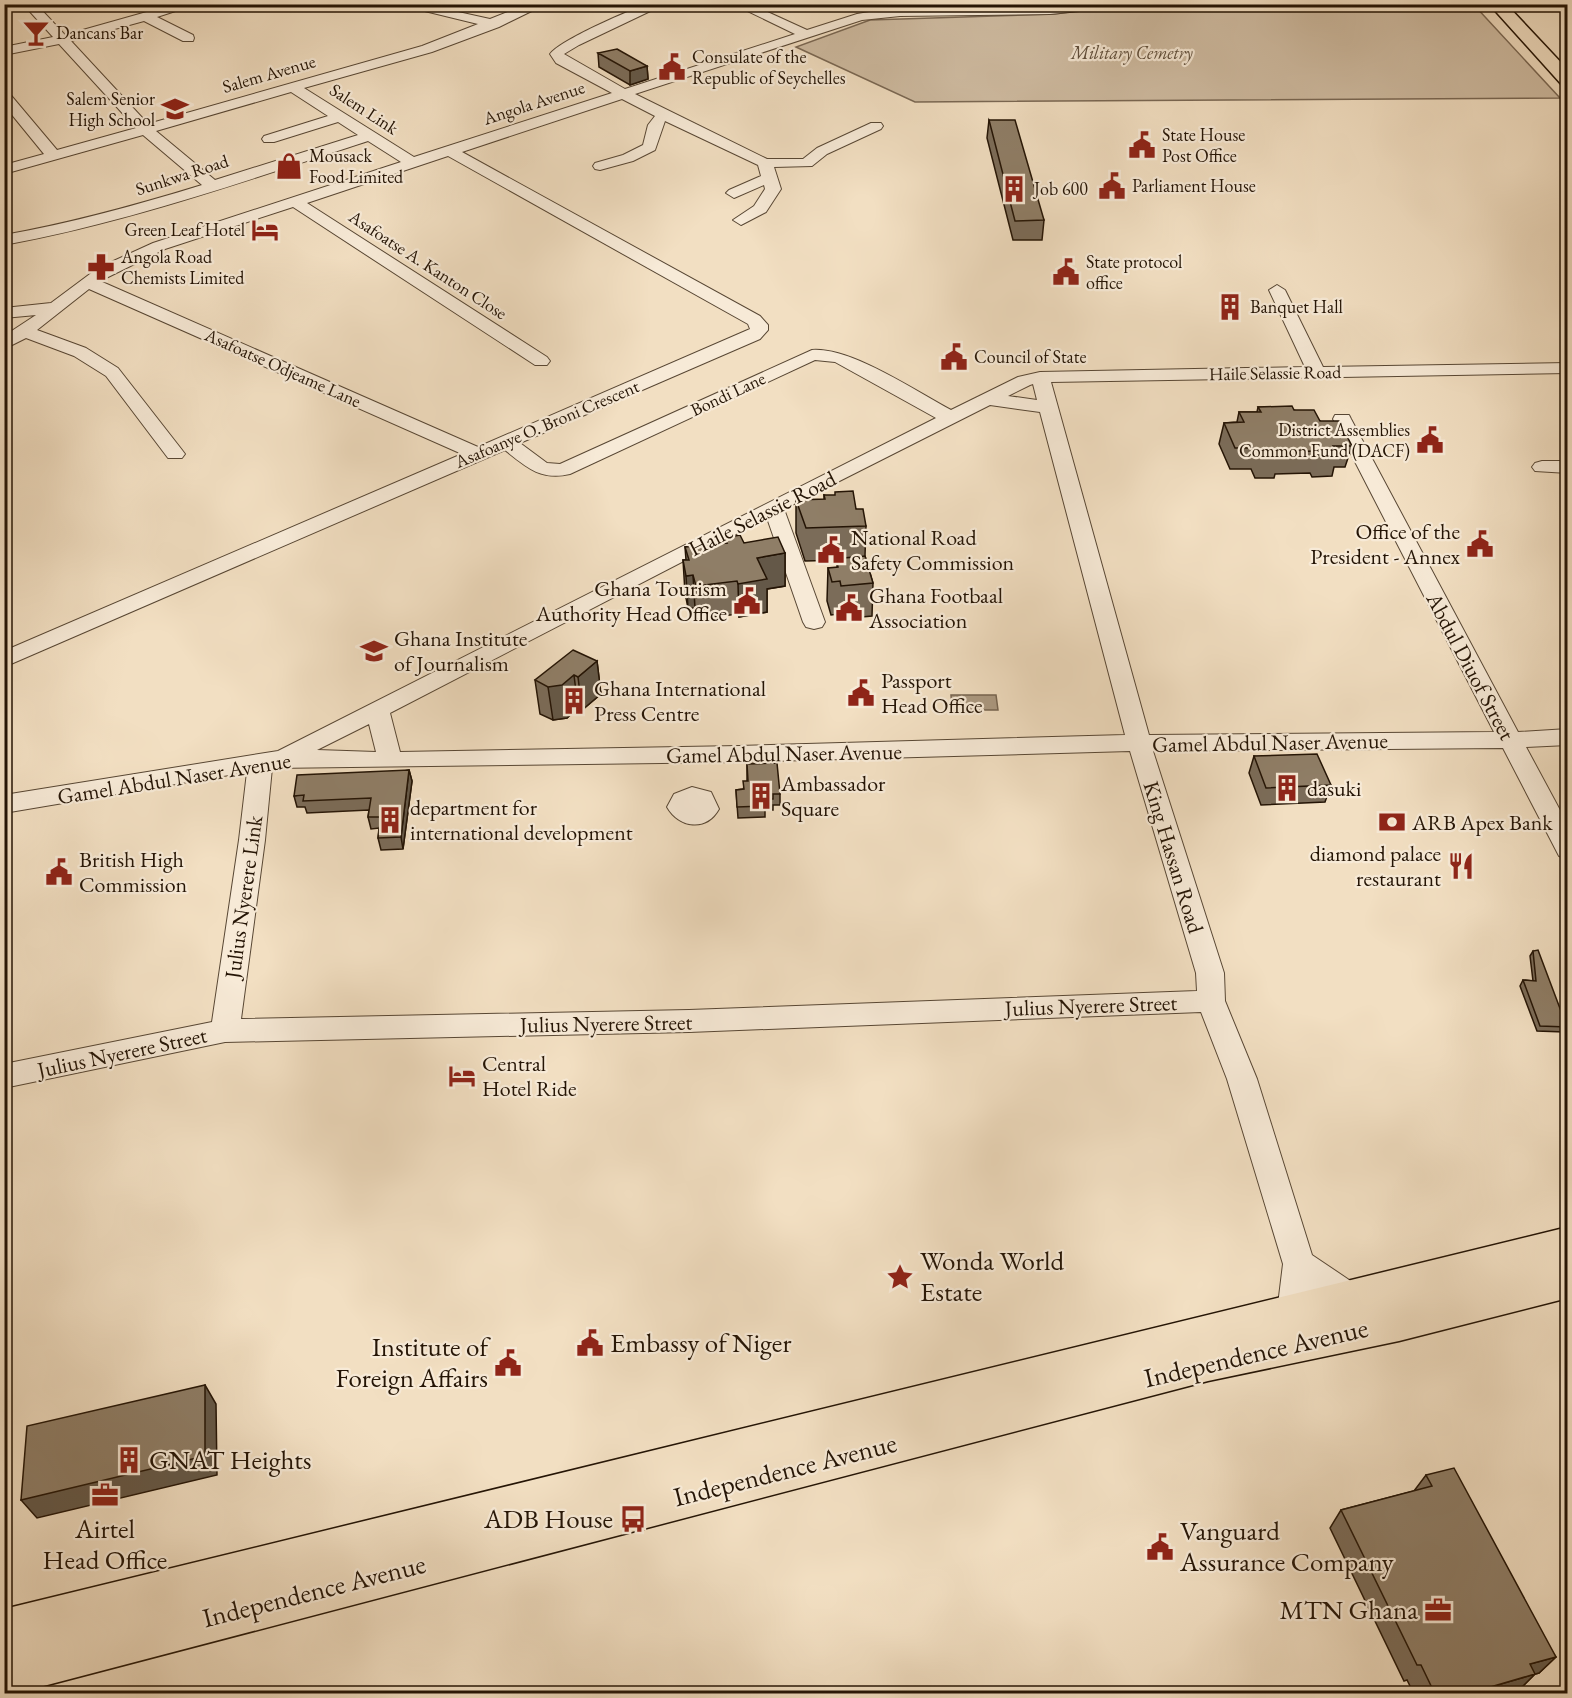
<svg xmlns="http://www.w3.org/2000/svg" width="1572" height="1698" font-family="'EB Garamond',serif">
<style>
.green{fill:#cfbca2;stroke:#7a6854;stroke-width:1.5}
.water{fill:#ac9a82;stroke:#766450;stroke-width:1.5}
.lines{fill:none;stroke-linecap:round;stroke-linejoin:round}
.minor-casing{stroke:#584734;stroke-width:2}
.major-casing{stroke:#241405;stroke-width:3}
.minor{fill:#f7ead7;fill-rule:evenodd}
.major{fill:#f2dfc2;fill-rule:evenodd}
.wall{fill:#7b6c59;stroke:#241405;stroke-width:1.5}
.shaded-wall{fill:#645848;stroke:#241405;stroke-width:1.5}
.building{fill:#8f7e67;stroke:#241405;stroke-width:1.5}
.labels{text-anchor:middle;stroke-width:4.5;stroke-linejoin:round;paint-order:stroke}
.far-poi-label{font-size:18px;fill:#241405;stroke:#f7ead7;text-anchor:start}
.far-park-label{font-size:18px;font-style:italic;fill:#604f3c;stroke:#f7ead7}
.far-street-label{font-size:18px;fill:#241405;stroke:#f7ead7}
.street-label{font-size:22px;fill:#241405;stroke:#f7ead7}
.poi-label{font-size:22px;fill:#241405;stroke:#f7ead7;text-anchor:start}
.near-poi-label{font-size:27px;fill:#241405;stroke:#f7ead7;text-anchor:start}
.near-street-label{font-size:27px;fill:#241405;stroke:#f7ead7}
</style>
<rect width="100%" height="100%" fill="#f2dfc2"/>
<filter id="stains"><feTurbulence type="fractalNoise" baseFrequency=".00333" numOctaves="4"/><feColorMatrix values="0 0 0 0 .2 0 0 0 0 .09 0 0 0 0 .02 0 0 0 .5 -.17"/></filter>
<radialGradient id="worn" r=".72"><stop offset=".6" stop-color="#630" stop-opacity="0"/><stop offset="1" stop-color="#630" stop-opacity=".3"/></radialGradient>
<path class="green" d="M1128,4l346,1 86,93 -645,4 -119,-55 74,-27 185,-6z"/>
<path class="water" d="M951,695h45l2,15h-46z"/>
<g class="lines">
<defs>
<path id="minor" d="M23,4h13l29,31 110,-31h22l-40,13 36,18 1,3 -1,3h-10l-39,-20 -73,20 77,83 274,-78 56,-22 -82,-20h26l68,15 38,-15h18l-47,23 -67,25 -128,36 110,69 198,-64 -56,-30 -6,-9c11,-14 77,-43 96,-49 6,-1 13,-1 19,-1l-86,41 -15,9 61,35 170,-55 -62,-30h17l57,26 50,-16 30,-5 228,-5 -6,4 -59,6 -150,2 -38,4 -227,74 132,65h36l14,-11 54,-25h10l2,3 -2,3 -54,25 -15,12 -38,1 7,22 -15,23 -25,13 -8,-5 21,-14 11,-17 -1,-4 -30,13 -8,-5 3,-3 32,-14 -3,-11 -93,-44 -10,29 -22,11 -33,9 -5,-1 -2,-3 2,-3 28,-8 20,-10 5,-20 7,-9 -33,-17 -160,53 298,164 8,9v5l-8,9 -240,104 27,20 13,1 252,-114c39,-3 103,41 139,60l67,-33 22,-5 265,-5 -36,-77 8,-5 8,5 38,77 245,-4v10l-517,9 98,353 345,-3 -161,-313 2,-4h14l2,4 167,313 50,-3v16l-42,2 42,78v34l-9,-3 -56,-108 -350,3 71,222 1,28 32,78 55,176 49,33 5,11 -5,11 -11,4 -11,-4 -27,-19 -3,22 -4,11 -12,4 -12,-4 -4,-11 6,-49 -56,-185 -26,-67 -512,20 -464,10 -221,46v-24l208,-42 27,-182 8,-68 -243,41v-18l274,-44 658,-333 -101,-56 -20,-2 -245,114c-29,7 -44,-7 -65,-24l-501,217v-16l458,-197 -373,-165 -52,41 49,18 32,20 64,82 3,4 -3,4h-14l-62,-82 -32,-20 -48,-18 -22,11v-13l32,-21 -32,3v-10l47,-5 47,-35 55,-25 248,-81 -33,-21c-120,39 -239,81 -364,104v-10c68,-12 133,-30 198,-50l-59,-50 -139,39v-9l40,-11 -40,-49v-13l5,1 48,57 79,-22 -77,-84 -55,11v-8l49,-10zM291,92l37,24 -64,20 -2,3 2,3h10l64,-20 20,13 -143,45 -59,-49zM448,156l300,168 2,5 -272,118 -378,-166 65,-32 128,-42 242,158h12l3,-4 -3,-4 -240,-154zM1033,384l4,16 -29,-4 22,-11zM990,405l50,7 85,323 -386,11 -339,6 -10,-39 377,-195 36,104 3,5 8,2 8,-2 3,-5 -41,-113zM369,724l7,28 -59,-2zM1130,751l66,222 1,18 -508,19 -448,9 24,-179 7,-72 467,-6z
M1542,461h26v12l-33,-2 -3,-4 3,-4z
M692,787l19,5 8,17c-13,23 -40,19 -52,-2l7,-13z"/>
<path id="major" d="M1489,4h17l62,66v16l-6,-1z
M1568,1227v71l-169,43 -191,40 -1195,313h-9v-85z"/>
</defs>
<use href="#minor" class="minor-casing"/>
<use href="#major" class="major-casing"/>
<use href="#minor" class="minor"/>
<use href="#major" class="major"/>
</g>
<path class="wall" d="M598,53l49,13 1,13 -18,6 -31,-18z
M989,120l55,100 -2,20h-29l-26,-102z
M1258,407l36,3 26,11 32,25 -7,21h-11l-2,9 -20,1 -2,-4 -35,1 -1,4h-19l-4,-9h-21l-11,-25 5,-21 13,-1 2,-10h18z
M824,495l32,14 10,17 -1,30 8,27 -1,33 -32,3 -1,-5 -8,1 -4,-14 1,-33h9v-6l7,-1v-1l-39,1 -9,-28v-33h28z
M724,538l61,15v33l-18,3v23l-28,5 -1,-3 -40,5 -3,-11h-7l-3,-15 -2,-33h3l-1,-13 39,-4z
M597,661l4,33 -19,16 -4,-2 -11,10 -14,2 -13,-6 -5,-34z
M1254,756l77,29 -6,17 -64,3 -12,-32z
M747,764l33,30v11h-7v5h-8v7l-27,1 -2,-28 7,-1 4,-8z
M409,770l3,11 -9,68 -22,1 -3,-12 1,-10 -8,1 -3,-12 1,-7 -62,3 -2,-6h-8l-3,-11z
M1533,951l34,76 -3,5 -27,-1 -17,-45 3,-6 10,1 -3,-25z
M1426,1475l130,182 -17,16 -4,1 -16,16 -13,4h-92l-7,-14 -3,1 -74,-153 11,-18 73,-19z"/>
<path class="shaded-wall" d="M647,66l1,13 -18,6v-14z
M785,553v33l-18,3v23l-28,5 -1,-33 19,-26z
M693,575l2,33h-7l-2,-32z
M597,661l4,33 -19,16 -4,-33z
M574,675l4,33 -11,10 -14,2 -5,-33z
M409,770l3,11 -9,68 -2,-12z
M205,1385l11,19 1,71 -180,43 -16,-18z
M1556,1657l-17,16 -25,7 16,-16z
M1535,1674l-16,16 -13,4h-24l5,-6z"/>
<path class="building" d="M617,49l30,17 -17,5 -32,-18z
M989,120h26l29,100 -29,1z
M1292,406l2,4h20l6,11h19l13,25h-19l5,9h-20l-2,-4 -38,1 2,4h-20l-4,-8h-21l-11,-25 20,-1 -5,-10h22l-3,-5z
M853,491l3,18h7l3,17 -60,2 -10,-28 29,-1 -1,-4h11v-3z
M740,535l4,8 34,-6 7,16 -28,5 10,21 -29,5 -1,-3 -41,5 -3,-11 -7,1 -3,-16h6l-4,-13 42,-4 -3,-5z
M865,556l8,27 -32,3 -1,-5 -8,1 -4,-14 10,-1 -1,-5 8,-1 -1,-3z
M573,650l24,11 -19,16 -4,-2 -12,10 -14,2 -13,-7z
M1317,754l14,31 -65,3 -12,-32z
M777,763l3,31h-7v5h-8v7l-28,1 -1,-17 8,-1 -1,-8h5l-1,-17z
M409,770l-8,67 -23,1 3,-21h-13l3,-19 -68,3 1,-6 -10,1 3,-21z
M1538,950l29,77 -27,-1 -17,-46 13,1 -3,-30z
M205,1385v71l-184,44 6,-74z
M1454,1468l102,189 -26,7 5,10 -48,14 3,6h-55l-14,-29h-4l-76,-155 91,-24 -6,-11z"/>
<defs>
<symbol id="bar-bare" viewBox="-9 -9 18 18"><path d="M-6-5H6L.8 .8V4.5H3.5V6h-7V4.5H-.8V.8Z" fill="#8f2418" stroke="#f7ead7" stroke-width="2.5" paint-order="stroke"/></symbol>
<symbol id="civic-bare" viewBox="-9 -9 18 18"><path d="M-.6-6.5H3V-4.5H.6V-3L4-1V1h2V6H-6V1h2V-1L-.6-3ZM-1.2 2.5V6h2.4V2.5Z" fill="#8f2418" stroke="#f7ead7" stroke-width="2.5" paint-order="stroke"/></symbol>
<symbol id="school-bare" viewBox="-9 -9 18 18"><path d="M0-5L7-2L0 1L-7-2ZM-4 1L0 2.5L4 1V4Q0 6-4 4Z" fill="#8f2418" stroke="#f7ead7" stroke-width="2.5" paint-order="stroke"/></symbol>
<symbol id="shop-bare" viewBox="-9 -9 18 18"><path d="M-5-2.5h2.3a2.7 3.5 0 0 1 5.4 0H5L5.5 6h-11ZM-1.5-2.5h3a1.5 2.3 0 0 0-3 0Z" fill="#8f2418" stroke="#f7ead7" stroke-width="2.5" paint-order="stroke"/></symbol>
<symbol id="building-bare" viewBox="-9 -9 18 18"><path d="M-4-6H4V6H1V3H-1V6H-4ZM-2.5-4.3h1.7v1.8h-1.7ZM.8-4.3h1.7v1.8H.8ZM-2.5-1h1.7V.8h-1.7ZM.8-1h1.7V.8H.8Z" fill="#8f2418" stroke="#f7ead7" stroke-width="2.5" paint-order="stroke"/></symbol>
<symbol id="hotel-bare" viewBox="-9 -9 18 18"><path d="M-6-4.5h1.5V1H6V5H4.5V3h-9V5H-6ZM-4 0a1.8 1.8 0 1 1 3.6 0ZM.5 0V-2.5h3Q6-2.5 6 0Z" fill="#8f2418" stroke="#f7ead7" stroke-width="2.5" paint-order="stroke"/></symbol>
<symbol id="pharmacy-bare" viewBox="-9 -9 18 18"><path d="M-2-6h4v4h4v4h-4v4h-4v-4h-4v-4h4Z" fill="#8f2418" stroke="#f7ead7" stroke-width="2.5" paint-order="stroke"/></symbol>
<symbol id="bank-bare" viewBox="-9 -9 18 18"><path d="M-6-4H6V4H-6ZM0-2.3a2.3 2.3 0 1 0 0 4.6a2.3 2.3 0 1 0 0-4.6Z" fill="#8f2418" stroke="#f7ead7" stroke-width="2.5" paint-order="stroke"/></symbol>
<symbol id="restaurant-bare" viewBox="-9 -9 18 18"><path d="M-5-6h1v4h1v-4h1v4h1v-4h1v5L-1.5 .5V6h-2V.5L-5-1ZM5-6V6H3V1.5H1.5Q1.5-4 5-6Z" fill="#8f2418" stroke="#f7ead7" stroke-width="2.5" paint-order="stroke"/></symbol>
<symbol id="sight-bare" viewBox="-9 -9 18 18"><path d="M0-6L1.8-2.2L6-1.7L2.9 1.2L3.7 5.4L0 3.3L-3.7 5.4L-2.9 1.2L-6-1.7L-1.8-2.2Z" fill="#8f2418" stroke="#f7ead7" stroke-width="2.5" paint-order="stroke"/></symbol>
<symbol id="office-bare" viewBox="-9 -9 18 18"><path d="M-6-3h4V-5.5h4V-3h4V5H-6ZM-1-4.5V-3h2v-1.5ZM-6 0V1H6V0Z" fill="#8f2418" stroke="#f7ead7" stroke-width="2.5" paint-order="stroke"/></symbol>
<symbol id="bus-bare" viewBox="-9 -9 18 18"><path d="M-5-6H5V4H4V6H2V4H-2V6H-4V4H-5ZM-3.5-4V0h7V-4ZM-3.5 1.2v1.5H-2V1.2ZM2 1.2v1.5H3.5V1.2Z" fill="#8f2418" stroke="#f7ead7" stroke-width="2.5" paint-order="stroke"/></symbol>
</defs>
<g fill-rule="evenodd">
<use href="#bar-bare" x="17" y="14" width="38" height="38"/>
<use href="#civic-bare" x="653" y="48" width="38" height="38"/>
<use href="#school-bare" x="156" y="90" width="38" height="38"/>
<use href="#civic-bare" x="1123" y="126" width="38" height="38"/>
<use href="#shop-bare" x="270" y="147" width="38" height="38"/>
<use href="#civic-bare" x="1093" y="167" width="38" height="38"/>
<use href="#building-bare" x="995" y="170" width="38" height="38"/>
<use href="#hotel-bare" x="246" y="211" width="38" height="38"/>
<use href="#pharmacy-bare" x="82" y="248" width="38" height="38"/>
<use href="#civic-bare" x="1047" y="253" width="38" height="38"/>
<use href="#building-bare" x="1211" y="288" width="38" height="38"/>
<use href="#civic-bare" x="935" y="338" width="38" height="38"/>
<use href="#civic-bare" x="1411" y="421" width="38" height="38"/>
<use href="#civic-bare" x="1461" y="525" width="38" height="38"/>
<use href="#civic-bare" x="812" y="531" width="38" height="38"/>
<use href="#civic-bare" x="728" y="582" width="38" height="38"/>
<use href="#civic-bare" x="830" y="589" width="38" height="38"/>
<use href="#school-bare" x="355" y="632" width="38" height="38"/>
<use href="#civic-bare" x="842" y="674" width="38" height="38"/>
<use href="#building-bare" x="555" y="682" width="38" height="38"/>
<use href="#building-bare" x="1268" y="769" width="38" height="38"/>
<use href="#building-bare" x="742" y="777" width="38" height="38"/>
<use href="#building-bare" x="371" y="801" width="38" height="38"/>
<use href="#bank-bare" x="1373" y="803" width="38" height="38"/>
<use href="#restaurant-bare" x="1442" y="847" width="38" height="38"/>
<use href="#civic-bare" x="40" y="853" width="38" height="38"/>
<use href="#hotel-bare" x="443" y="1057" width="38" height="38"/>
<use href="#sight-bare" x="881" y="1258" width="38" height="38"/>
<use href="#civic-bare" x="571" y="1324" width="38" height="38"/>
<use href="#civic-bare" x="489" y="1344" width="38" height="38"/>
<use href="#building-bare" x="110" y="1441" width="38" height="38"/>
<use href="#office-bare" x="86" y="1476" width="38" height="38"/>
<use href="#bus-bare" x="614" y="1500" width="38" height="38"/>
<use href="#civic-bare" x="1141" y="1528" width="38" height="38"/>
<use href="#office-bare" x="1419" y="1591" width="38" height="38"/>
</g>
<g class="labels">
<g class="far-poi-label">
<text x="56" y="39">Dancans Bar</text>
<text x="692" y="63">Consulate of the<tspan x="692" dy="21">Republic of Seychelles</tspan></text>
<text x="155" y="105" text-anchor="end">Salem Senior<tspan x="155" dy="21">High School</tspan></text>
<text x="1162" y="141">State House<tspan x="1162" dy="21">Post Office</tspan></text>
<text x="309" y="162">Mousack<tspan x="309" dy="21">Food Limited</tspan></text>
<text x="1132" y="192">Parliament House</text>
<text x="1034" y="195">Job 600</text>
<text x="245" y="236" text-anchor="end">Green Leaf Hotel</text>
<text x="121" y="263">Angola Road<tspan x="121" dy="21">Chemists Limited</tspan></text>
<text x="1086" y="268">State protocol<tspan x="1086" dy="21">office</tspan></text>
<text x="1250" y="313">Banquet Hall</text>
<text x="974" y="363">Council of State</text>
<text x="1410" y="436" text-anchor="end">District Assemblies<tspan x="1410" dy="21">Common Fund (DACF)</tspan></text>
</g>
<g class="far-park-label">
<text x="1132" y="59">Military Cemetry</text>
</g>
<g class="far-street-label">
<text transform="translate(269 74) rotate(-16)" y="6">Salem Avenue</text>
<text transform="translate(534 103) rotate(-18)" y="6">Angola Avenue</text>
<text transform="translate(364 109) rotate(33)" y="6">Salem Link</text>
<text transform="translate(182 175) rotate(-18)" y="6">Sunkwa Road</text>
<text transform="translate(428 265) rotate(33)" y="6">Asafoatse A. Kanton Close</text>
<text transform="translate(283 368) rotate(24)" y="6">Asafoatse Odjeame Lane</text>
<text transform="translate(1275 373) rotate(-1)" y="6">Haile Selassie Road</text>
<text transform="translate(728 394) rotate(-25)" y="6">Bondi Lane</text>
<text transform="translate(547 424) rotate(-23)" y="6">Asafoanye O. Broni Crescent</text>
</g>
<g class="street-label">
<text transform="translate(762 513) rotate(-27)" y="8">Haile Selassie Road</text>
<text transform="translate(1471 666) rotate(62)" y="8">Abdul Diuof Street</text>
<text transform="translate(1270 742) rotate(-1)" y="8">Gamel Abdul Naser Avenue</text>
<text transform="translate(784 753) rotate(-1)" y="8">Gamel Abdul Naser Avenue</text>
<text transform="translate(174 778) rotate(-9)" y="8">Gamel Abdul Naser Avenue</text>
<text transform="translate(1174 857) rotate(73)" y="8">King Hassan Road</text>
<text transform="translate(243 897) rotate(-82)" y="8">Julius Nyerere Link</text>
<text transform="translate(1091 1005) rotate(-2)" y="8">Julius Nyerere Street</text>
<text transform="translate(606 1023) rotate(-1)" y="8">Julius Nyerere Street</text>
<text transform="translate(122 1052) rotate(-12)" y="8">Julius Nyerere Street</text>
</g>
<g class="poi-label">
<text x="1460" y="539" text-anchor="end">Office of the<tspan x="1460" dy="25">President - Annex</tspan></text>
<text x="851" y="545">National Road<tspan x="851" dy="25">Safety Commission</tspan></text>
<text x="727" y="596" text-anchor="end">Ghana Tourism<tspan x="727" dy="25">Authority Head Office</tspan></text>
<text x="869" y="603">Ghana Footbaal<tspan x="869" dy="25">Association</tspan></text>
<text x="394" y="646">Ghana Institute<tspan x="394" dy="25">of Journalism</tspan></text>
<text x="881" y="688">Passport<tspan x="881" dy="25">Head Office</tspan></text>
<text x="594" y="696">Ghana International<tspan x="594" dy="25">Press Centre</tspan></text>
<text x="781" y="791">Ambassador<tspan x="781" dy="25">Square</tspan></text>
<text x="1307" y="796">dasuki</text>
<text x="410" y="815">department for<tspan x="410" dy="25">international development</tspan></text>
<text x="1412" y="830">ARB Apex Bank</text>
<text x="1441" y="861" text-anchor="end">diamond palace<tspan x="1441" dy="25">restaurant</tspan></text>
<text x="79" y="867">British High<tspan x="79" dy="25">Commission</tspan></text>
<text x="482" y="1071">Central<tspan x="482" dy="25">Hotel Ride</tspan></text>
</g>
<g class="near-poi-label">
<text x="920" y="1270">Wonda World<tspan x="920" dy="31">Estate</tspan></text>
<text x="610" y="1352">Embassy of Niger</text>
<text x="488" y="1356" text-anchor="end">Institute of<tspan x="488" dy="31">Foreign Affairs</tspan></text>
<text x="149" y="1469">GNAT Heights</text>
<text x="613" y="1528" text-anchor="end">ADB House</text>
<text x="105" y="1538" text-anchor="middle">Airtel<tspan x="105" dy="31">Head Office</tspan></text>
<text x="1180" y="1540">Vanguard<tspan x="1180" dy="31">Assurance Company</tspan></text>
<text x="1418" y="1619" text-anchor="end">MTN Ghana</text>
</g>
<g class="near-street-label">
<text transform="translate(1256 1353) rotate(-13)" y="9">Independence Avenue</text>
<text transform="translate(785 1470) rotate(-14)" y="9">Independence Avenue</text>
<text transform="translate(314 1591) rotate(-14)" y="9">Independence Avenue</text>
</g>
</g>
<rect width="1572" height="1698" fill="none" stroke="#f2dfc2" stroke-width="24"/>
<rect x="6" y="6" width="1560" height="1686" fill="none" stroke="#241405" stroke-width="3"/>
<rect x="12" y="12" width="1548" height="1674" fill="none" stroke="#241405" stroke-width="1.5"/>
<rect width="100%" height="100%" filter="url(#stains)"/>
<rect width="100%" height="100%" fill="url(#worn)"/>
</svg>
